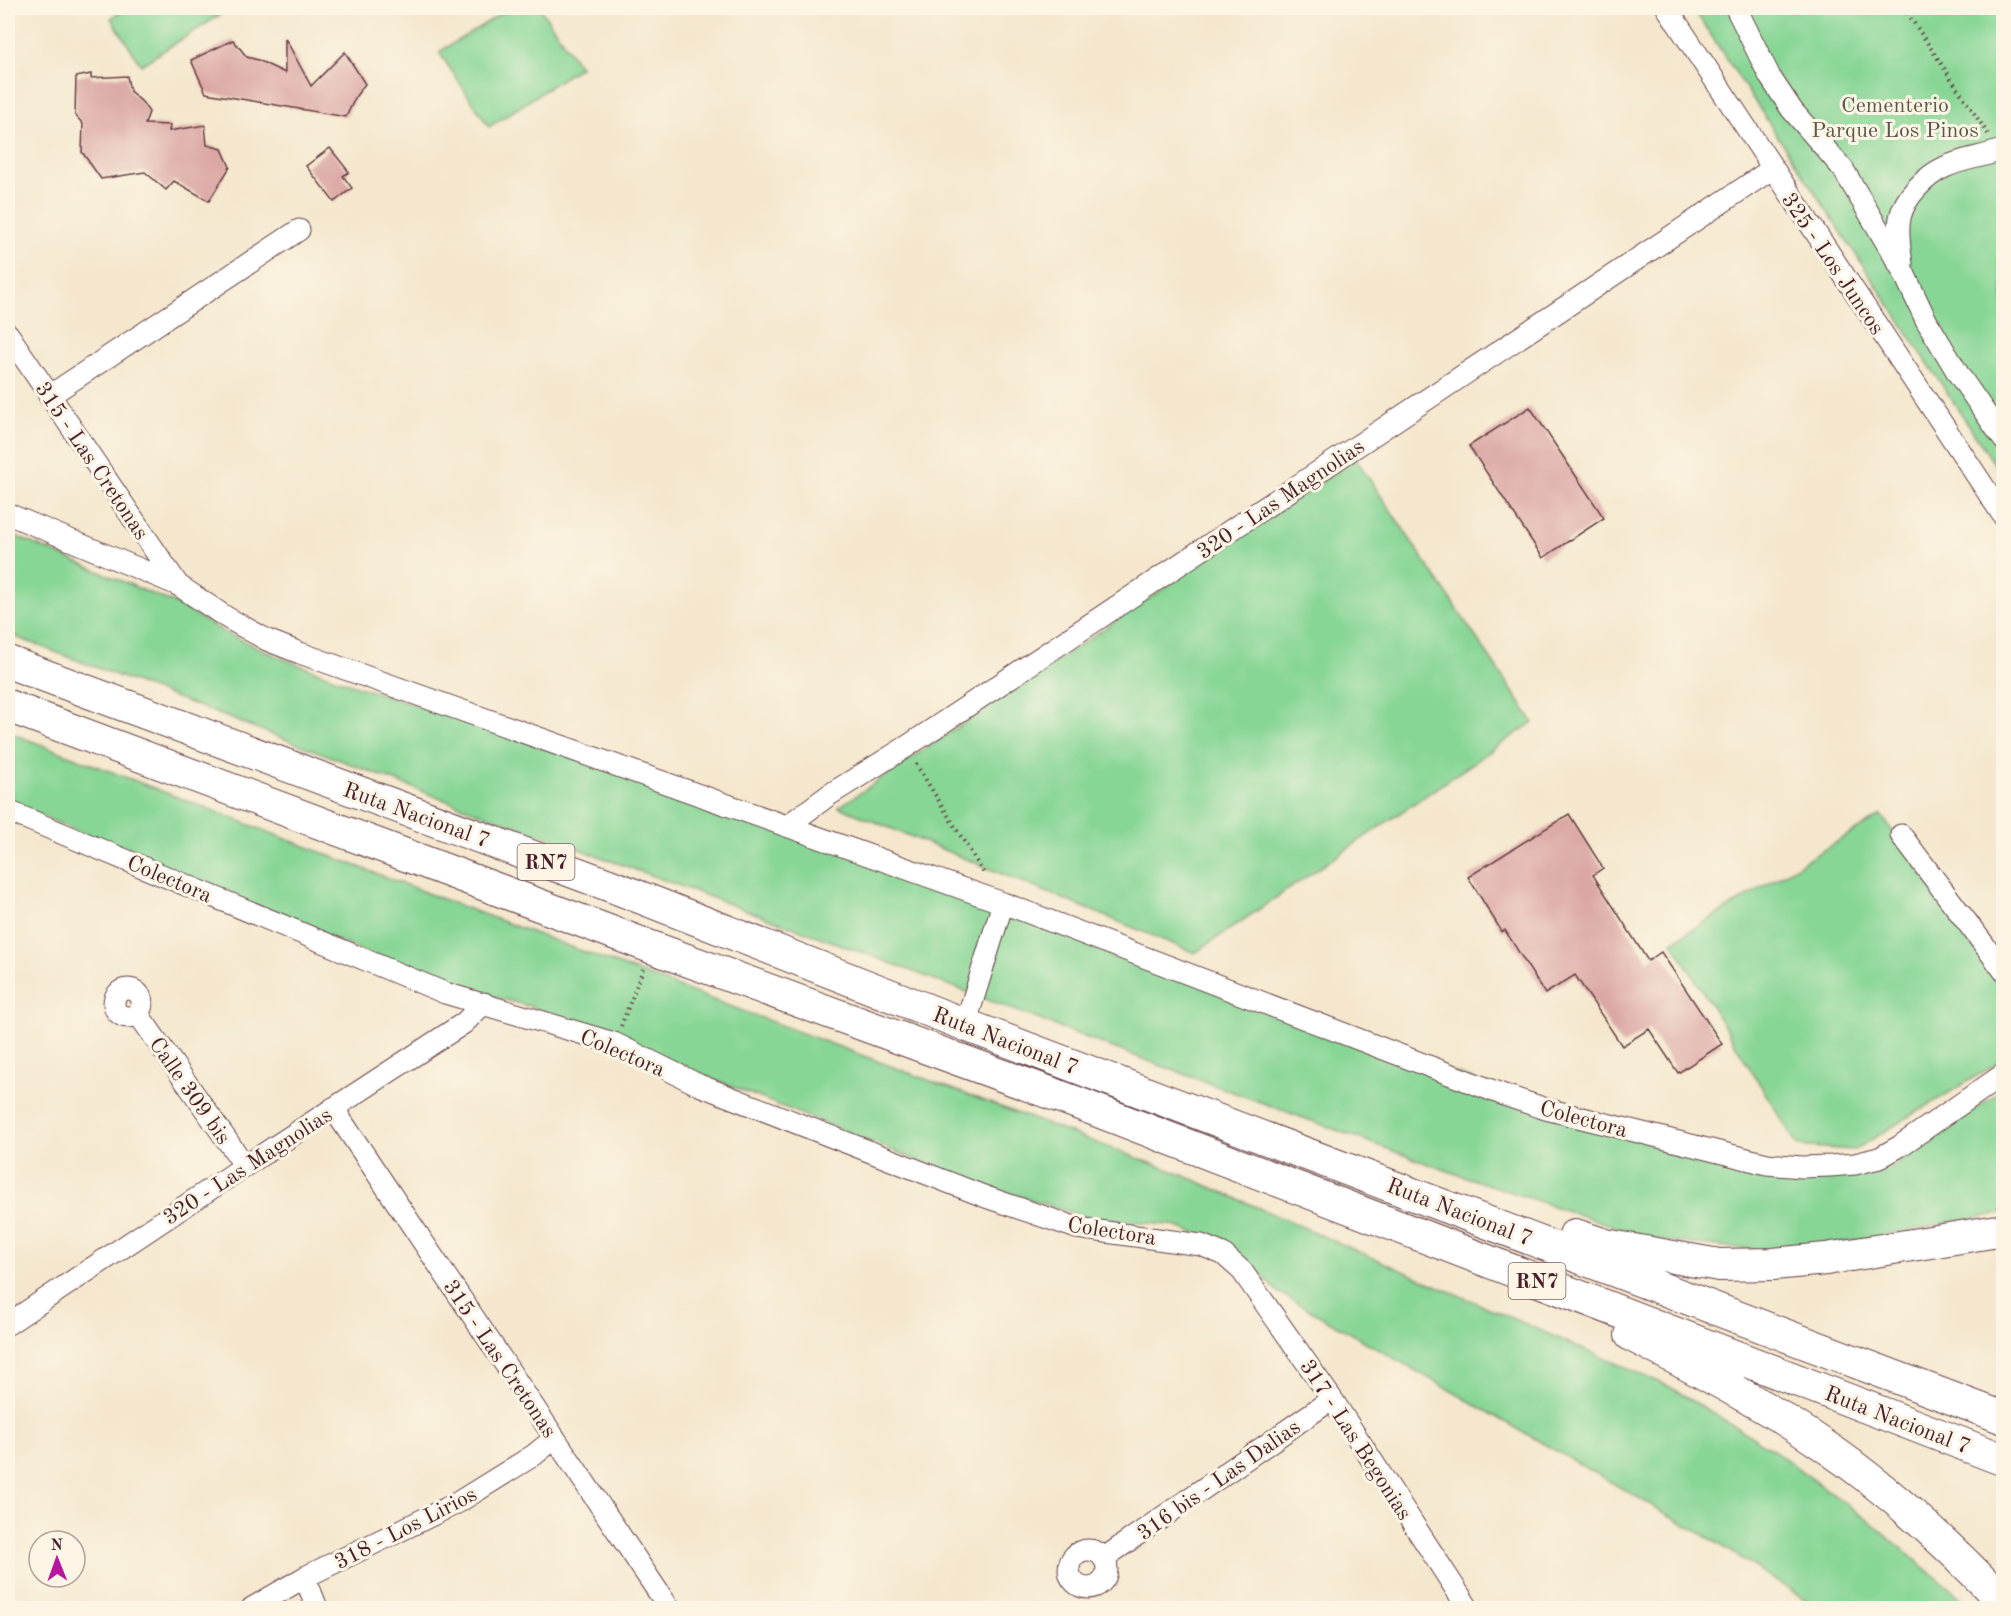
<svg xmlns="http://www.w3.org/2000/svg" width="2011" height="1616" font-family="'Old Standard TT',serif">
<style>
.green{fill:#87d695;stroke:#687a60;stroke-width:1.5}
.building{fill:#dba7a4}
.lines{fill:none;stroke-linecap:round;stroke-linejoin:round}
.minor-casing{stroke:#643d43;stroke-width:23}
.highway-casing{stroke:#643d43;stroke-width:34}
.path{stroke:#643d43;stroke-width:4;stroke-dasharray:1.5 4.5;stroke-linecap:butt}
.minor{stroke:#fff;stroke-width:21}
.highway{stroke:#fff;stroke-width:32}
.labels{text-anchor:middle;stroke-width:6;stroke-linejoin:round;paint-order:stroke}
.shield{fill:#fcf5e5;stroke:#7f5f63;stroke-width:1.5}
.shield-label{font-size:21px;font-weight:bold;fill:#4a1f2b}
.park-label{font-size:22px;fill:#5c564b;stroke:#fcf5e5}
.street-label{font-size:22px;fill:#4a1f2b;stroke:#fcf5e5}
</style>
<rect width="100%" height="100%" fill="#fcf5e5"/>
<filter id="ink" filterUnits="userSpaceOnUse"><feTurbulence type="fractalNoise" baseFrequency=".0167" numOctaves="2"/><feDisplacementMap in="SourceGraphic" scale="12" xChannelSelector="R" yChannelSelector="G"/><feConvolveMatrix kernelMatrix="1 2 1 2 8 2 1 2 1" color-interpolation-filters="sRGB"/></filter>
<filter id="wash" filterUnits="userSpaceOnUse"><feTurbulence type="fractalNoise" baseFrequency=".008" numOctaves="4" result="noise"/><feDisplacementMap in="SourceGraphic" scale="24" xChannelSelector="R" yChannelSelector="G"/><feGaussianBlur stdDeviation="1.35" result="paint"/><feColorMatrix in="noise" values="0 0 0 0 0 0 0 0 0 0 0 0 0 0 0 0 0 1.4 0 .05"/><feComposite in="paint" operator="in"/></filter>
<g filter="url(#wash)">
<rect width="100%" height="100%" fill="#f4e7cd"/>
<path class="green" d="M128,8h88l4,7 -79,50 -30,-47z
M510,8h30l40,59 -91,60 -50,-75z
M1693,8h310v469z
M1356,459l177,263 -338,231 -356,-146z
M8,533l168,71 52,30 58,26 73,27 195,60 576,211 614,217 71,1 74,-7 114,-79v123l-215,40 -133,-13 -207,-69 -316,-116 -252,-96 -427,-156 -445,-169z
M8,732l437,168 738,275 487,212 105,64 94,70 104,87h-155l-97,-63 -443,-253 -51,-48 -56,-19 -79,-6 -133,-42 -427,-170 -101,-27 -423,-178z
M1881,815l122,173v72l-149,90 -56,-4 -126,-204z"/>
<g id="blocks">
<path class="building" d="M285,38l26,48 34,-34 20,32 -9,12 -10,21 -140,-24 -15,-33 42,-20 14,17 11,3 27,13z
M91,74v4l36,-2 3,15 12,11 7,10 -4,12 25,1 -1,6 36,-6 2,20 15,4 8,18 -21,34 -35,-20 -8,9 -21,-18 -44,7 -19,-27 1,-28 -8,-9 1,-38z
M330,148l19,24 -6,4 9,12 -18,14 -28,-36z
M1530,407l74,111 -61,40 -74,-112z
M1569,814l34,54 -10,7 55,86 13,-9 61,92 -44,29 -29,-44 -27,17 -47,-71 -30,19 -40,-64 -3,2 -34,-55z"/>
</g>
</g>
<g filter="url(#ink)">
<use href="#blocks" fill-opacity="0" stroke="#643d43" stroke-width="1.5"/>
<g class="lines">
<defs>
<path id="minor" d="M1667,8l337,509
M1736,8l34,69 22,33 51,59 60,102 23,49 33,55 45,65
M1902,264c-2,-15 -5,-31 -2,-46 4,-21 27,-43 45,-51 19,-9 40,-10 59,-18
M8,334l170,251
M49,396l250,-166
M8,514l170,71 48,32 41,23 33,13 703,250 501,192 42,14 221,55 35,3 28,-1 25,-2 24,-6 21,-12 104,-72
M8,811l437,182 169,50 85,42 287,112 91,31 124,17 22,9 19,17 90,128 136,209
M787,826l42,-31 77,-48 866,-578
M1901,835l103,136
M114 1003a14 14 0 1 1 28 0a14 14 0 1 1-28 0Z
M138,1014l107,152
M965,1025l38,-122
M333,1108l336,500
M8,1324l237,-158 219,-143 20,-20
M1069 1569a19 19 0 1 1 38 0a19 19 0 1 1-38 0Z
M1104,1558l228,-159
M305,1577l12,31
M252,1608l53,-31 152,-74 77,-48 21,-17"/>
<path id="highway" d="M8,662l606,225 357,140 1033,391
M8,706l643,241 421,154 932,359
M1575,1235l30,10 114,20 54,-1 53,-5 178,-29
M1631,1335c65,34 131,68 191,109 66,45 127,101 182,159"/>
</defs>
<use href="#minor" class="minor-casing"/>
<use href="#highway" class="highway-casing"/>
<path class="path" d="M1904,8l84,126
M916,764l69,111
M621,1026l22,-57"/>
<use href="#minor" class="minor"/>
<use href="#highway" class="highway"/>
</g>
</g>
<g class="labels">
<g class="shield">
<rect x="517.5" y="844" width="57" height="36" rx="4.5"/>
<rect x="1508.5" y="1263" width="57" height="36" rx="4.5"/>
</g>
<g class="shield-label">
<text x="546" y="869">RN7</text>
<text x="1537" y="1288">RN7</text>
</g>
<g class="park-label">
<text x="1895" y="112">Cementerio<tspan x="1895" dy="25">Parque Los Pinos</tspan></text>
</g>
<g class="street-label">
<text transform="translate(1834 263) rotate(56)" y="8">325 - Los Juncos</text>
<text transform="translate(93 460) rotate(56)" y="8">315 - Las Cretonas</text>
<text transform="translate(1280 498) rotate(-34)" y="8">320 - Las Magnolias</text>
<text transform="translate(417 814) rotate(20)" y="8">Ruta Nacional 7</text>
<text transform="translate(170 878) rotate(23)" y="8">Colectora</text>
<text transform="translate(1006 1040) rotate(21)" y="8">Ruta Nacional 7</text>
<text transform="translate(623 1052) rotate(23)" y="8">Colectora</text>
<text transform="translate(191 1090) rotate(55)" y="8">Calle 309 bis</text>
<text transform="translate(1584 1118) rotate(15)" y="8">Colectora</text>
<text transform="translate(247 1165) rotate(-33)" y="8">320 - Las Magnolias</text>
<text transform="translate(1460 1211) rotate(21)" y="8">Ruta Nacional 7</text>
<text transform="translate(1112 1230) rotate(9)" y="8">Colectora</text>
<text transform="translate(501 1358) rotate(56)" y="8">315 - Las Cretonas</text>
<text transform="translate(1898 1419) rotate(21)" y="8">Ruta Nacional 7</text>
<text transform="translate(1357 1439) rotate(57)" y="8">317 - Las Begonias</text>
<text transform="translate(1218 1479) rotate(-35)" y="8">316 bis - Las Dalias</text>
<text transform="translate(405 1527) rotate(-27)" y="8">318 - Los Lirios</text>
</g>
</g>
<rect width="2011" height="1616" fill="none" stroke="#fcf5e5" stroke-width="30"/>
<g transform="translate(57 1559) rotate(359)"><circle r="28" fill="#fcf5e5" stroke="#b59f9b" stroke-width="1.5"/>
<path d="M0-4.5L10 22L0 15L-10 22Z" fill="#b5179e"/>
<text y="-9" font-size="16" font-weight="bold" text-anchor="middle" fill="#4a1f2b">N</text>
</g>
</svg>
